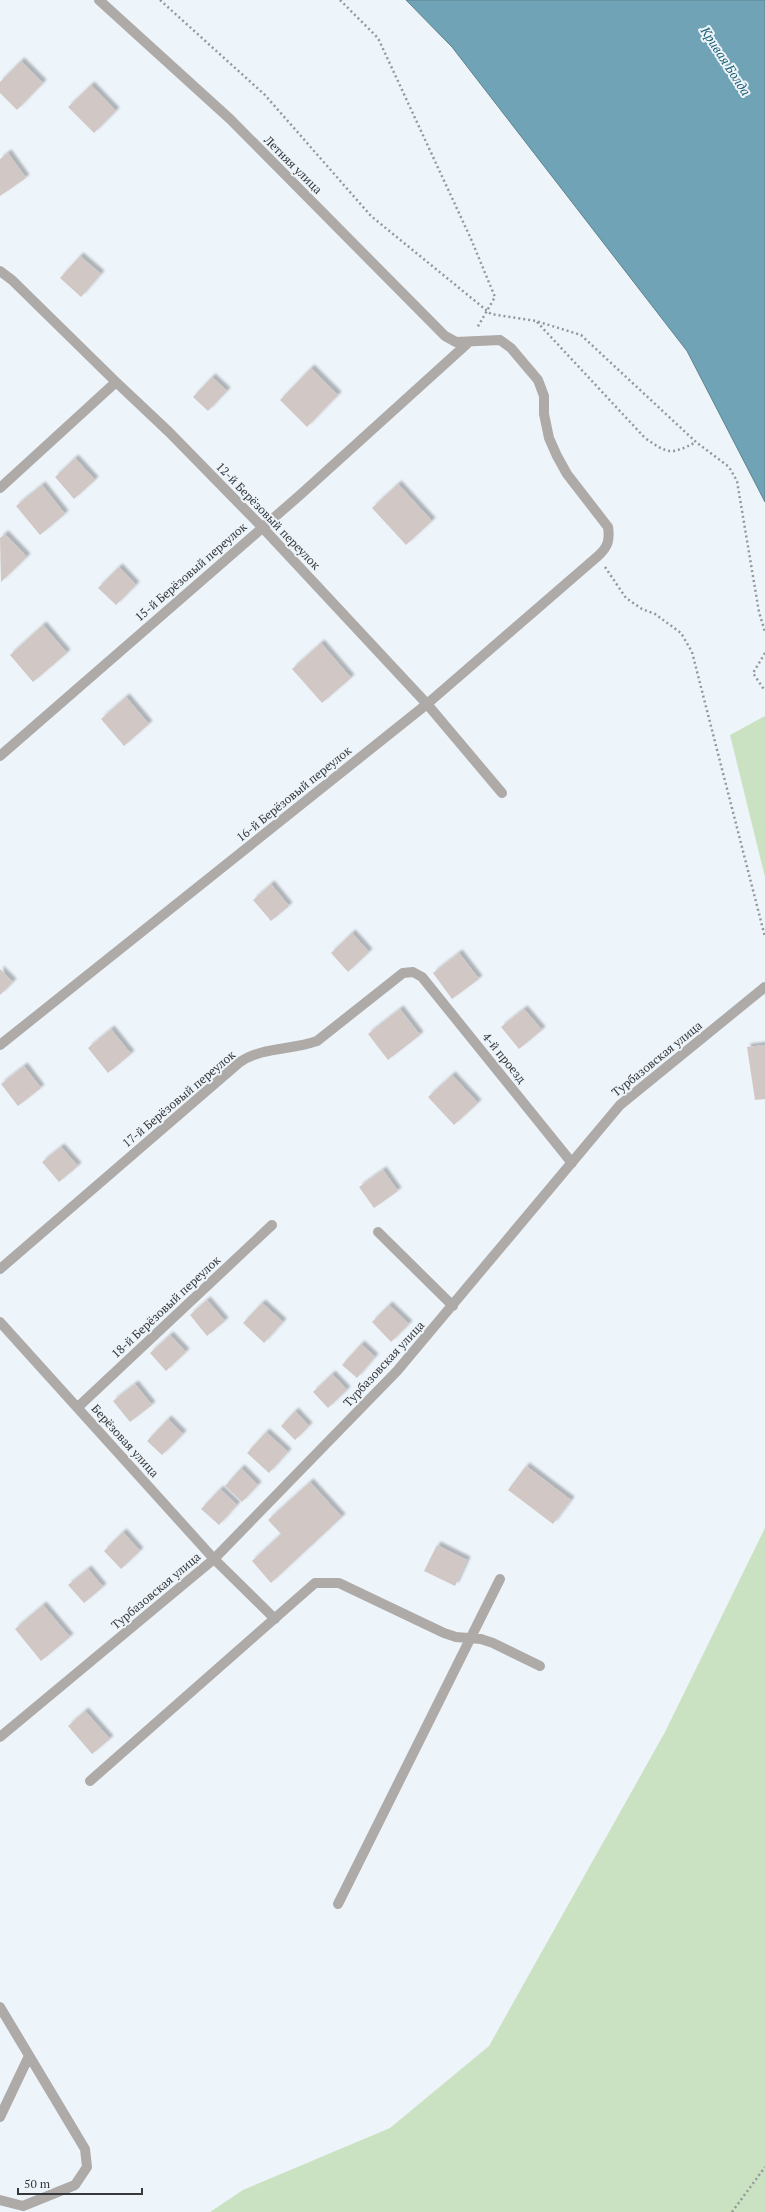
<svg xmlns="http://www.w3.org/2000/svg" width="765" height="2212" font-family="'PT Serif',serif">
<style>
.green{fill:#cbe2c2}
.water{fill:#6fa3b5;stroke:#5e8390}
.building{fill:#d1c8c5;filter:url(#shadow)}
.lines{fill:none;stroke-linecap:round;stroke-linejoin:round}
.path{stroke:#93989c;stroke-width:2.5;stroke-dasharray:2 3;stroke-linecap:butt}
.minor{stroke:#aeaaa8;stroke-width:10}
.labels{text-anchor:middle;stroke-width:4;stroke-linejoin:round;paint-order:stroke}
.street-label{font-size:12px;fill:#36383b;stroke:#edf4fa}
.water-label{font-size:13px;font-style:italic;fill:#185d71;stroke:#edf4fa}
</style>
<defs>
<filter id="shadow"><feDropShadow dx="3.5" dy="-3.5" stdDeviation="1" flood-color="#0004"/></filter>
</defs>
<rect width="100%" height="100%" fill="#edf4fa"/>
<path class="green" d="M765,716v161l-35,-142z
M765,1528v684h-555l33,-22 147,-62 99,-82 176,-314z"/>
<path class="water" d="M406,0h359v502l-78,-151 -235,-304z"/>
<path class="building" d="M21,61l22,22 -26,27 -17,-17v-11z
M91,85l25,26 -22,22 -26,-26z
M8,153l18,25 -26,18v-37z
M80,256l21,18 -20,23 -21,-19z
M311,368l27,27 -31,32 -27,-27z
M212,377l15,14 -19,20 -15,-14z
M75,458l20,22 -21,19 -19,-22z
M398,484l34,37 -26,24 -34,-37z
M42,485l23,29 -25,21 -24,-29z
M5,534l22,23 -26,25 -1,-44z
M119,567l17,18 -20,20 -18,-17z
M43,625l24,28 -34,29 -23,-27z
M321,643l30,35 -29,25 -30,-34z
M126,697l23,27 -25,22 -23,-27z
M271,884l18,22 -18,15 -18,-21z
M352,933l17,19 -21,20 -17,-19z
M459,953l20,26 -27,20 -19,-26z
M0,969l13,13 -13,13z
M400,1009l20,26 -32,25 -20,-26z
M524,1009l18,21 -23,19 -18,-22z
M111,1029l20,25 -23,19 -20,-25z
M765,1045v54l-10,1 -8,-53z
M24,1066l17,22 -23,18 -17,-22z
M452,1075l26,28 -24,22 -26,-28z
M61,1147l17,19 -19,16 -17,-20z
M383,1170l15,21 -24,17 -15,-21z
M207,1300l18,21 -18,15 -17,-21z
M262,1303l21,19 -19,21 -21,-20z
M389,1305l20,19 -18,18 -19,-20z
M170,1335l16,17 -20,19 -16,-18z
M361,1344l14,13 -18,21 -15,-13z
M332,1374l15,16 -19,18 -15,-16z
M135,1384l17,21 -22,17 -17,-21z
M295,1411l14,15 -14,14 -14,-14z
M168,1419l15,15 -21,21 -15,-14z
M266,1432l22,20 -19,21 -22,-20z
M526,1466l45,34 -18,24 -45,-34z
M241,1468l17,17 -16,17 -17,-16z
M310,1482l32,35 -71,66 -19,-22 29,-27 -13,-14z
M220,1489l17,16 -18,20 -18,-16z
M123,1532l17,19 -19,18 -17,-18z
M437,1545l30,15 -12,26 -31,-15z
M88,1569l15,18 -19,16 -16,-18z
M43,1605l27,32 -29,24 -26,-32z
M85,1711l25,28 -18,15 -24,-28z"/>
<g class="lines">
<path class="path" d="M160,0l105,95 106,121 120,98 45,7 45,14 115,107 33,25 8,14 22,131 6,20
M340,0l38,38 93,201 24,58 -18,31
M537,322l108,116c23,16 26,17 51,4
M605,567l21,31 16,11 13,5 26,19 11,19 73,285
M765,653l-12,20 12,18
M732,2212l33,-45"/>
<path class="minor" d="M0,271l12,9 104,102 53,50 93,95 165,177 75,89
M0,488l116,-106
M0,756l300,-261 169,-153
M0,1045l427,-341 171,-148c10,-9 12,-16 10,-29l-41,-53 -10,-18 -8,-18 -5,-24v-18l-6,-16 -27,-32 -11,-8 -44,2 -11,-6 -215,-217 -131,-119
M378,1232l75,74
M0,1269l240,-207c22,-15 52,-12 77,-21l86,-68 10,-1 9,5 150,186
M0,1322l214,237 61,60
M78,1407l194,-182
M0,1737l214,-178 183,-188 223,-266 145,-118
M90,1781l225,-198h24l105,50 12,4 25,2 12,4 47,23
M338,1904l162,-325
M0,2007l85,142 2,18 -12,18 -52,21 -23,-6
M0,2117l29,-61"/>
</g>
<g class="labels">
<g class="street-label">
<text transform="translate(293 165) rotate(45)" y="4">Летняя улица</text>
<text transform="translate(268 516) rotate(46)" y="4">12-й Берёзовый переулок</text>
<text transform="translate(191 572) rotate(-41)" y="4">15-й Берёзовый переулок</text>
<text transform="translate(294 794) rotate(-39)" y="4">16-й Берёзовый переулок</text>
<text transform="translate(504 1058) rotate(51)" y="4">4-й проезд</text>
<text transform="translate(657 1059) rotate(-39)" y="4">Турбазовская улица</text>
<text transform="translate(179 1099) rotate(-40)" y="4">17-й Берёзовый переулок</text>
<text transform="translate(166 1307) rotate(-43)" y="4">18-й Берёзовый переулок</text>
<text transform="translate(384 1364) rotate(-47)" y="4">Турбазовская улица</text>
<text transform="translate(125 1441) rotate(48)" y="4">Берёзовая улица</text>
<text transform="translate(156 1591) rotate(-40)" y="4">Турбазовская улица</text>
</g>
<g class="water-label">
<text transform="translate(726 61) rotate(57)" y="5">Кривая Болда</text>
</g>
</g>
<path d="M18 2188v6h124v-6" fill="none" stroke="#36383b" stroke-width="2"/>
<text x="24" y="2188" font-size="12" fill="#36383b" stroke="#edf4fa" stroke-width="3" paint-order="stroke">50 m</text>
</svg>
